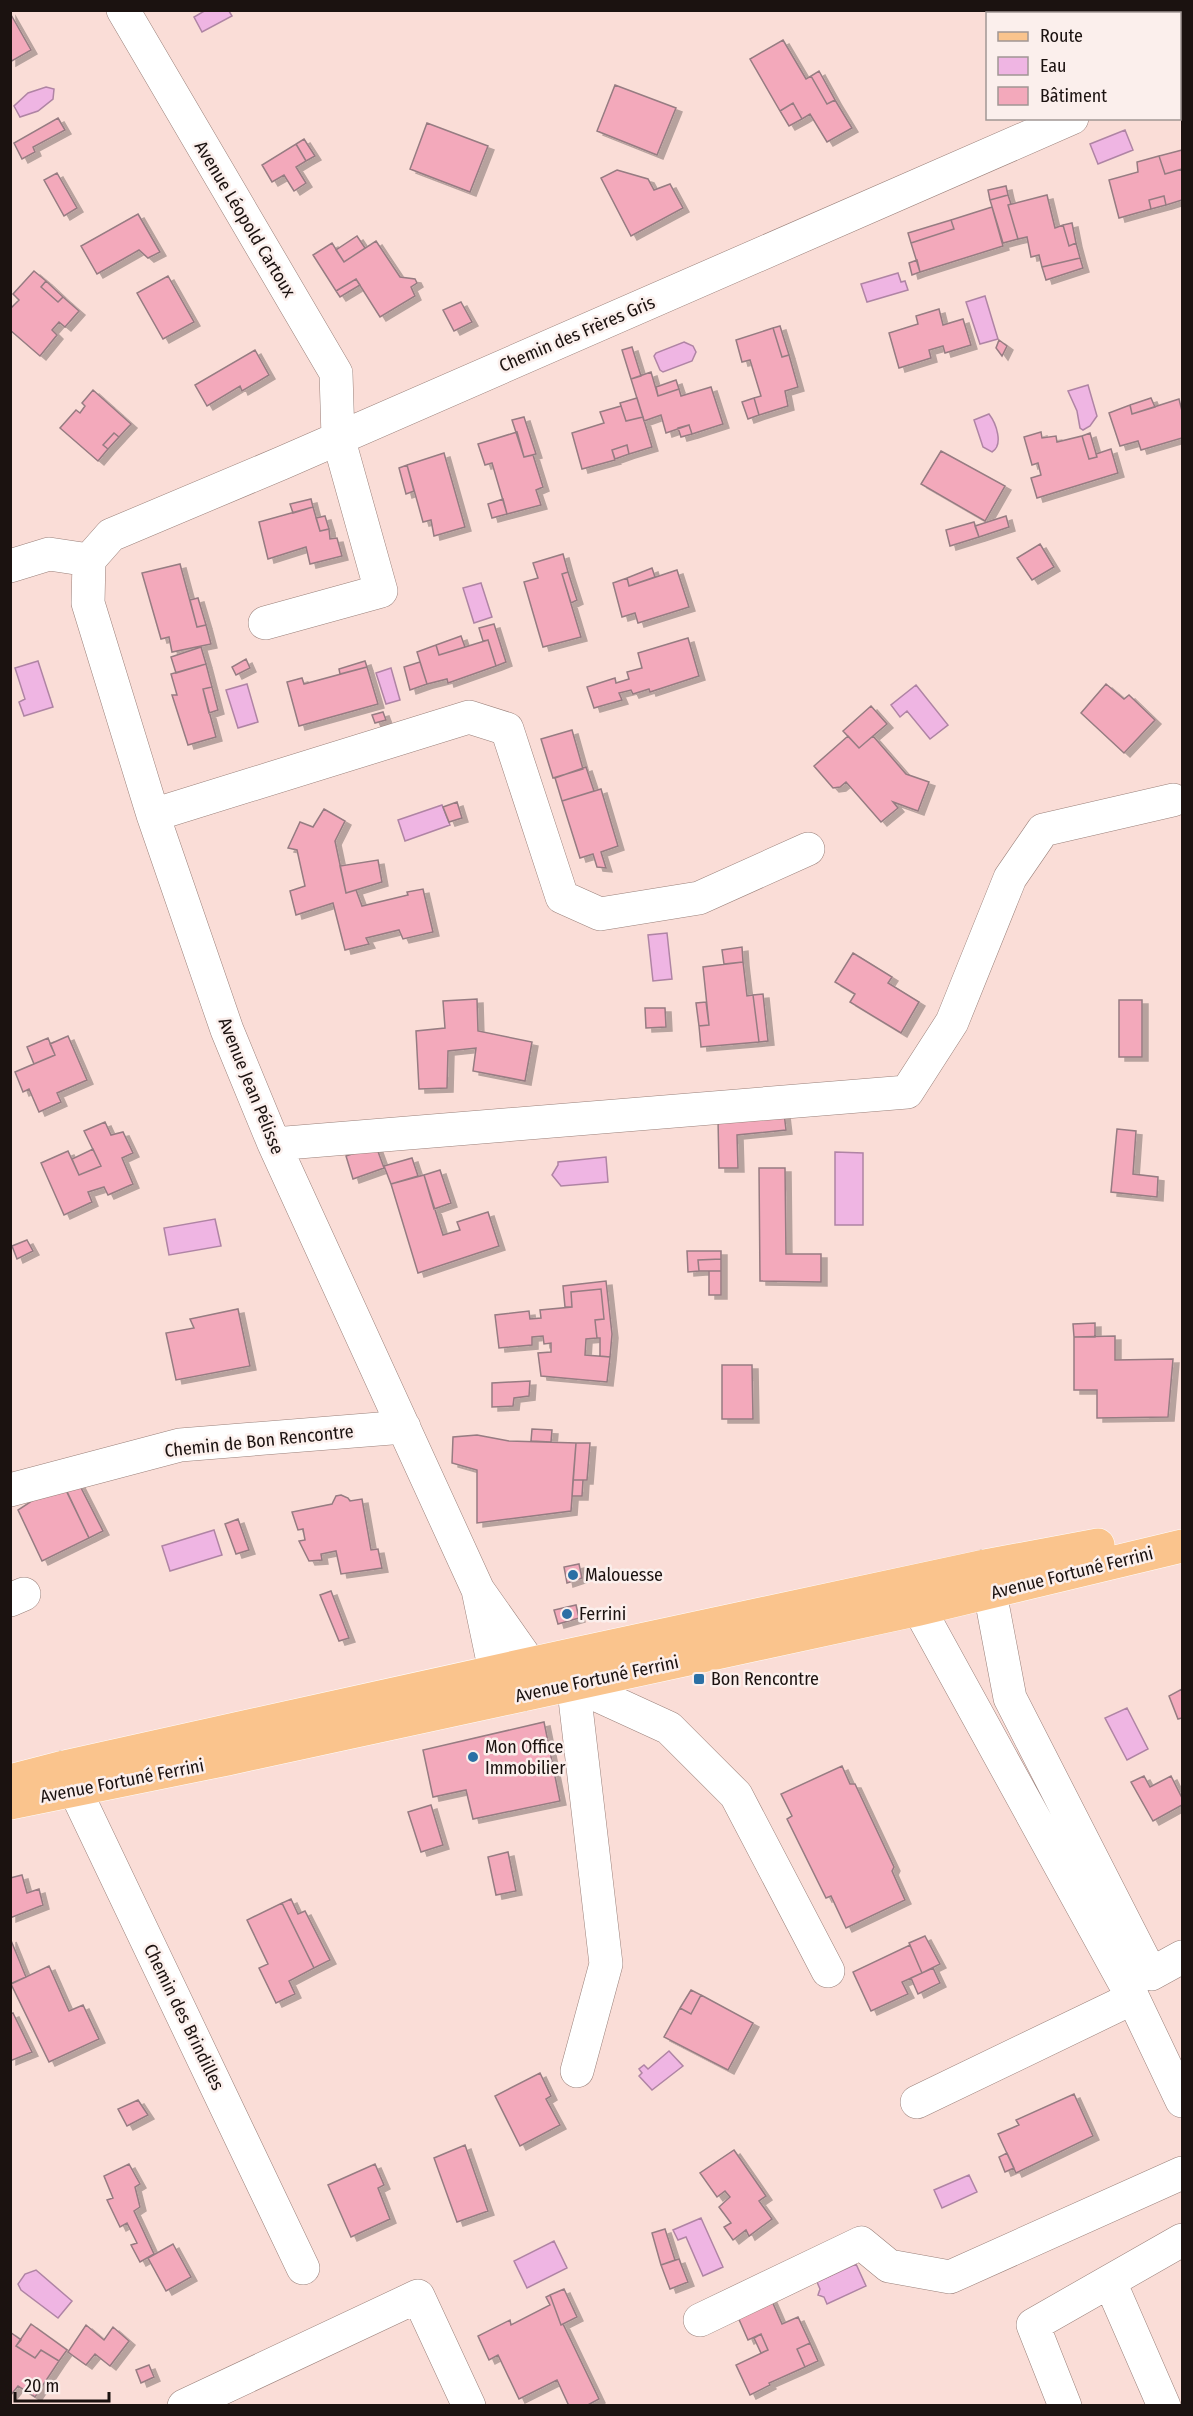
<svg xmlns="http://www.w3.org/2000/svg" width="1193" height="2416" font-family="'Fira Sans Condensed',sans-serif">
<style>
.water{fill:#efb5e3;stroke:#af84a4;stroke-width:1.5}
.building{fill:#f3a9bb;stroke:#967c82;stroke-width:1.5;filter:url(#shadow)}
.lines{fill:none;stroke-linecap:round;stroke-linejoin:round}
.minor-casing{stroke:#9a807a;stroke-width:34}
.major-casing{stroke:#fff;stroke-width:34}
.minor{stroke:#fff;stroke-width:33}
.major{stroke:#fac48d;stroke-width:33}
.poi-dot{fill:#2b70a5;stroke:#fbefec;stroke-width:2}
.labels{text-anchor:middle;stroke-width:5;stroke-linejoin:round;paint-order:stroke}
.street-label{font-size:18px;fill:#1b1210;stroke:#fbefec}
.poi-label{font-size:18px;fill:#1b1210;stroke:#fbefec;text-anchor:start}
</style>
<defs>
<filter id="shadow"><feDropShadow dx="6" dy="4" stdDeviation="0" flood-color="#0004"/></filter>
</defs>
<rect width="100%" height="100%" fill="#faddd7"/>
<path class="water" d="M206,10l23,1 3,5 -30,16 -8,-15z
M46,87l8,2 -1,10 -15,12 -18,6 -6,-11 14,-13z
M1125,130l8,20 -35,14 -8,-20z
M898,273l3,9 4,-1 3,9 -41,12 -6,-18z
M985,296l13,43 -18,5 -14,-42z
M684,342l9,4 3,6 -4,9 -29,11 -3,-2 -6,-14 2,-3z
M1088,385l9,31 -7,10 -7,4 -3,-2 -3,-17 -9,-20z
M989,414c7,9 15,31 3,38l-9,-5 -9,-27z
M481,583l11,34 -18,6 -11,-35z
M38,661l15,46 -29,9 -5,-14 6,-3 -10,-31z
M391,668l9,32 -14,4 -10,-31z
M247,684l11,38 -20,6 -12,-38z
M916,685l32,40 -18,14 -23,-28 -7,6 -9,-12z
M442,805l8,20 -45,16 -7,-21z
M667,933l5,46 -19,2 -5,-46z
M835,1152l28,1v72h-28z
M606,1157l2,25 -47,4 -9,-11 6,-10v-3z
M215,1219l6,27 -52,9 -5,-27z
M214,1530l8,25 -52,16 -8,-25z
M1127,1708l21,41 -21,11 -22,-42z
M669,2051l14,15 -31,24 -13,-14 3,-3 -3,-4 5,-4 4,4z
M969,2175l8,17 -35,16 -8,-18z
M701,2218l22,49 -20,9 -17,-39 -8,3 -5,-10z
M554,2241l13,27 -40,20 -13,-27z
M856,2264l10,22 -39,18 -3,-7 -6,-2 2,-6 -3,-7z
M36,2270l36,31 -14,17 -37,-28 -3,-6 7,-10z"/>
<path class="building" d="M1138,10h39l-5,4h-32z
M10,13l21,37 -21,12z
M783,40l23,39 5,-3 16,28 8,-4 17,28 -25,14 -17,-28 -8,5 -9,-16 -13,8 -30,-52z
M819,71l16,29 -8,4 -16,-28z
M615,85l61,23 -19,47 -60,-24z
M793,103l9,16 -13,7 -9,-15z
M58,118l7,12 -32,17 2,5 -13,7 -8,-16z
M427,123l61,23 -18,46 -60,-23z
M304,139l11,17 -9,5 -10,-17z
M296,144l10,17 -10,6 10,16 -12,8 -10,-16 -12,7 -10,-17z
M1182,150v19l-17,5 -6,-18z
M1159,156l6,18 17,-5v31l-16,5 -2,-9 -15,4 2,9 -32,9 -10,-38 29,-8 -1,-10z
M617,170l31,9 6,11 16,-6 13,24 -52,28 -30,-58z
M57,173l20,35 -13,8 -20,-36z
M1006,186l2,9 -18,5 -2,-10z
M1008,195l3,9 -3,1 10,34 -15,4 -13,-43z
M1047,195l8,33 8,-3 6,21 7,-3 4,15 -38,9 -3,-12 -8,2 -4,-20 -9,2 -10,-34z
M1164,196l2,9 -15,4 -2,-9z
M992,207l11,39 -83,26 -9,-29 43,-14 -3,-9z
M138,214l22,38 -12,6 -9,-8 -42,24 -16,-28z
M951,220l3,9 -43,14 -3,-10z
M1072,223l4,20 -7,3 -6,-21z
M357,236l8,12 -21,14 -8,-12z
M376,241l24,36 15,2 2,4 -6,4 4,9 -35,21 -24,-38 -20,12 -23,-36 19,-12 12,19z
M1080,258l3,10 -37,12 -4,-13z
M917,260l3,12 -8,3 -3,-12z
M34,271l12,10 -5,6 17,15 5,-5 16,14 -14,16 -6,-5 -7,8 5,5 -17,21 -30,-26v-21l9,-9 -6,-6z
M168,276l26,46 -31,17 -26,-46z
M356,279l4,6 -20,12 -4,-6z
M46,281l17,16 -5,5 -17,-15z
M461,302l11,20 -18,9 -11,-21z
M939,309l4,16 20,-6 8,26 -26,8 -2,-7 -14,4 2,8 -32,10 -10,-35 29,-9 -2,-8z
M780,326l9,29 -7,2 -9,-29z
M773,328l9,29 7,-2 9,32 -13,4 3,15 -29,9 -5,-17 7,-2 -11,-36 -8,2 -6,-22z
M999,340l8,6 -5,10 -6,-8z
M632,347l9,29 -10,3 -9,-29z
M255,350l14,25 -27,16 -2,-5 -33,20 -12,-21z
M651,372l7,24 21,-7 2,7 30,-9 12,37 -31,10 -3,-9 -23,8 -5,-18 -17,6 -13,-42z
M676,380l3,9 -21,7 -2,-9z
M93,390l38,34 -12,13 -5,-4 -11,12 5,4 -10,12 -38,-33 16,-18 4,3 5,-7 -3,-3z
M637,398l6,19 -17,4 -6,-18z
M754,398l5,17 -11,4 -6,-17z
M1151,398l4,9 -23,7 -2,-9z
M1179,399l3,12v27l-41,12 -3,-9 -18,5 -11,-33 21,-8 2,9z
M621,406l5,15 17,-4 9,30 -23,7 -2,-9 -15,5 3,10 -33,9 -10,-36 32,-10 -4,-11z
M524,417l12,37 -12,3 -12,-37z
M689,425l3,9 -11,3 -3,-9z
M517,432l7,25 9,-2 10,32 -7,3 5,15 -34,9 -15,-51 -7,2 -7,-21z
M1041,432l1,6 14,-2 1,6 25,-6 7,23 8,-2 -1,-3 15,-5 7,24 -81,25 -6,-20 10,-3 -3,-12 -6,2 -8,-28z
M114,433l5,4 -11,12 -5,-4z
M1090,433l7,24 -8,2 -7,-23z
M627,445l2,9 -14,5 -3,-9z
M941,451l64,35 -20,35 -64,-37z
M444,453l21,74 -31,9 -3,-16 -8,2 -16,-57z
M407,465l7,26 -8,3 -7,-26z
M311,499l2,8 -20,6 -3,-9z
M503,499l4,15 -15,4 -4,-14z
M313,507l7,24 9,-2 1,10 7,-1 5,18 -32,8 -4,-17 -38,12 -9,-37z
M325,516l4,13 -9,2 -4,-13z
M1006,516l3,11 -30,10 -4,-11z
M974,522l5,15 -29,9 -4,-16z
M1040,544l14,23 -22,13 -15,-22z
M563,554l5,18 -6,2 19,63 -38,10 -19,-65 14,-4 -5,-15z
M180,564l17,63 9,-2 5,19 -39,8 -3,-15 -8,2 -19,-66z
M652,568l3,9 -26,9 -2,-8z
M677,570l12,37 -51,16 -3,-10 -13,4 -9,-34 14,-5 2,8z
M568,572l9,28 -6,3 -9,-29z
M198,598l8,27 -9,2 -7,-27z
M494,624l12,38 -10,4 -8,-26 -5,1 -4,-13z
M461,636l4,11 -26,8 -3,-10z
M688,638l11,38 -49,16 -1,-3 -16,5 -2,-4 -12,3 3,7 -28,8 -7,-21 28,-9 1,5 13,-4 -2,-7 15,-4 -4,-15z
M488,640l8,26 -48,17 -1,-4 -20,5 -10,-32 19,-7 3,10z
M201,647l5,17 -30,9 -5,-16z
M246,659l4,9 -14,7 -4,-8z
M365,661l2,6 -27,7 -1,-5z
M420,662l7,22 -17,6 -6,-23z
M206,664l6,23 -9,2 13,48 -28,8 -16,-50h5l-6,-21z
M367,667l11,37 -79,22 -12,-44 15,-4 2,6z
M1106,684l18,15 5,-4 26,25 -31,33 -43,-40z
M212,687l6,23 -9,3 -6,-24z
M871,706l16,18 -28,24 -16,-17z
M383,712l3,8 -11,3 -3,-8z
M572,730l11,39 -30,9 -12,-39z
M848,736l11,12 14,-12 33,38 23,8 -11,29 -25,-9 5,6 -17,14 -35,-40 -6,5 -7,1 -19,-22z
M586,767l8,24 -32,10 -7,-23z
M601,789l17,57 -17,6 5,16 -9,-1 -4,-13 -13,4 -18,-57z
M457,802l5,16 -13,4 -6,-15z
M324,809l21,12 -10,20 11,52 10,-3 6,16 46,-11 -1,-3 16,-3 10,43 -30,7 -4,-9 -33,8 3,6 -24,6 -12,-47 -37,12 -6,-24 15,-5 -8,-36 -9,-2 12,-26 13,5z
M378,860l4,22 -36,11 -6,-27z
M742,947l1,15 -19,2 -2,-14z
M853,953l39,24 -4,6 31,19 -18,31 -51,-31 5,-8 -20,-12z
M743,962l4,34 6,-1 6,47 -58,5 -2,-21 10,-1 -6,-58z
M763,994l5,47 -9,1 -6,-47z
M477,999l1,32 54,11 -7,39 -52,-10 3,-23 -28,3 -1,37 -28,1 -3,-58 29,-3 -2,-27z
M1119,1000h23v57h-23z
M706,1002l3,23 -10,1 -3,-23z
M645,1008h20l1,19 -20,1z
M68,1036l19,44 -30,13 4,9 -22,10 -10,-23 -6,3 -8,-20 40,-17 -5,-11z
M48,1038l7,17 -21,9 -7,-17z
M784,1113l2,17 -49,5 1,33h-19l-1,-49z
M105,1122l6,13 12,-3 10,21 -11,5 11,26 -25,11 -4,-8 -16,5 4,10 -28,13 -23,-52 27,-12 11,24 22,-9 -17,-35z
M1117,1129l19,2 -3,43 25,3 -1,20 -46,-5z
M376,1146l8,22 -31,11 -7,-23z
M93,1149l8,17 -22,9 -7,-16z
M412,1158l6,18 -27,8 -7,-18z
M759,1168h26l1,86h35v28l-61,-1z
M440,1170l11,33 -17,6 -10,-34z
M424,1175l19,60 17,-5 -3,-8 31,-10 11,34 -81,27 -27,-89z
M27,1240l6,11 -16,8 -5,-13z
M687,1251h34v8l-23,1 1,11 -11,1z
M721,1259v12h-22l-1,-11z
M709,1271h12v24h-12z
M606,1281l6,53 -2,23 -10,-1v-18h-3l-2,-18 9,-1 -3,-30 -30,3 1,15h-7l-2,-21z
M601,1289l3,30 -9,1 2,18 -11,1 -1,16 25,2 -3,25 -66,-6 -3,-23 13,-1v-9l-7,1 -1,-8 -11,1v8l-33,3 -4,-33 34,-4 1,8 11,-1 -1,-8 32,-3 -1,-15z
M238,1309l12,57 -74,14 -10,-47 28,-5 -4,-9z
M1095,1323v14h-21l-1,-13z
M1115,1336v24l58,-1 -5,58 -71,1v-28h-23v-53z
M722,1365h30l1,54h-31z
M530,1381l-1,15 -15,2 -1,8 -21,1v-24z
M532,1429l20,1 -1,12 -20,-1z
M477,1435l32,6 67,2 -5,68 -94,12v-53l-25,-7 1,-26z
M576,1443h14l-3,37h-14z
M77,1480l26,51 -14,7 -25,-52z
M573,1480h10l-1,16h-10z
M62,1481l27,57 -47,23 -24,-51z
M341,1495l7,3 2,3 12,-2 9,51 7,-1 4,19 -41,6 -5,-23 -15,3 1,6 -13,1 -10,-20 6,-1 -2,-11 -5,1 -6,-18 40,-8 4,-8z
M238,1519l11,31 -13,4 -11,-30z
M579,1564l3,14 -15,5 -3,-16z
M331,1591l18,47 -10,3 -19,-46z
M576,1605l3,13 -21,6 -4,-14z
M1182,1689v29l-4,1 -9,-23z
M544,1722l16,79 -87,18 -7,-29 -33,7 -10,-47z
M842,1766l8,18h5l39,83 -2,4 13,29 -59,28 -15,-32 -5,2 -39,-79 5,-3 -11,-22z
M1144,1776l6,11 21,-11 11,22v7l-29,16 -22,-39z
M431,1805l12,40 -22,7 -13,-40z
M508,1852l8,39 -20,4 -8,-38z
M22,1875l5,18 12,-4 4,16 -33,13v-40z
M291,1899l7,15 7,-3 25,49 -16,8 -32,-65z
M282,1903l32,65 -25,13 6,13 -19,9 -17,-35 9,-4 -21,-44z
M925,1936l15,28 -18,9 -13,-30z
M10,1938l16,39 -16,7z
M910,1945l12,28 -20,9 6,12 -37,17 -18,-39z
M49,1966l20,45 14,-6 16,34 -50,23 -38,-78z
M933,1968l7,15 -22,11 -7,-16z
M691,1990l10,5 -10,19 -11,-6z
M701,1995l52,28 -25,47 -64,-33 16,-29 11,6z
M13,2013l19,39 -22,9v-47z
M540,2073l11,23 -5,3 14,26 -40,21 -25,-50z
M1074,2094l19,42 -77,37 -18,-39 21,-9 -3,-5z
M138,2100l10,15 -21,11 -9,-17z
M465,2145l23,66 -31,11 -23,-64z
M734,2150l32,46 -7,5 13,18 -23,17 -3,-6 -13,10 -9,-13 7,-4 -12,-16 11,-10 -5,-6 -8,6 -17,-24z
M1007,2153l7,15 -9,4 -6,-15z
M129,2164l11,20 -5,3 5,20 -6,4 20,43 -14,8 -9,-17 6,-2 -10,-20 -7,4 -13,-27 6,-2 -9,-22z
M375,2164l9,21 -6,3 12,31 -39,18 -23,-52z
M665,2229l10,31 -14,5 -9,-32z
M173,2244l18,33 -25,14 -18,-33z
M679,2259l9,23 -18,7 -9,-24z
M564,2289l13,28 -16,8 -11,-30z
M768,2292l14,32 16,-7 12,26 -13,6 8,18 -36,16 1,2 -20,10 -14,-30 32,-15 -7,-16 -13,6 -14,-32z
M550,2295l11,30 2,-1 36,75 -13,7h-17l-12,-26 -38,19 -21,-44 -9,5 -11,-24 32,-16 1,5 39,-20 -4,-8z
M31,2324l36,26 -8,11 -18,-11 -6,8 -19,-12z
M86,2325l18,15 9,-13 16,14 -19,25 -15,-12 -9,11 -18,-13z
M10,2332l11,8 -5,6 19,12 6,-8 18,11 -24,36 -17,-11 -8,10z
M761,2334l7,16 -7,3 -7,-15z
M810,2343l8,18 -13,6 -8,-18z
M149,2365l5,12 -13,6 -5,-13z"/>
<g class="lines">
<defs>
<path id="minor" d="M123,10l213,363 2,64 43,154 -116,32
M1180,72l2,-2
M89,560l-1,43 65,212 74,215 47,114 204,446 52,74 1,15 -9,16 -17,-11 -10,-13 -17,-81
M89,560l22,-25 171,-72 790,-345
M10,566l39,-12 40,6
M153,815l316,-98 38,12 55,168 38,17 99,-16 109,-49
M274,1144l633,-52 45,-70 58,-144 33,-48 130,-30
M10,1490l170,-45 224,-18
M985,1566l25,132 141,276 31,-17
M906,1585l227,413 49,103
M10,1600l14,-6
M570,1656l36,308 -29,107
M573,1684l96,44 67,67 92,176
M64,1767l239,501
M917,2102l216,-104
M1110,2282l54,124
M700,2320l161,-77 28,23 61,11 232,-104
M184,2406l234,-110 51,110
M1065,2406l-32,-81 149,-85"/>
<path id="major" d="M10,1781l54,-14 506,-112 415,-89 113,-21
M10,1803l217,-44 692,-150 263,-63"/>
</defs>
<use href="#minor" class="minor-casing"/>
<use href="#major" class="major-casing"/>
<use href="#minor" class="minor"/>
<use href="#major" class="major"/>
</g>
<g class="poi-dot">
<circle cx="573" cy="1575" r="6"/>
<circle cx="567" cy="1614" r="6"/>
<rect x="693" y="1673" width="12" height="12" rx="3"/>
<circle cx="473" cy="1757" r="6"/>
</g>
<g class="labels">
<g class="street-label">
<text transform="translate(245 219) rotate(59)" y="6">Avenue Léopold Cartoux</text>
<text transform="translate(577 334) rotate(-23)" y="6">Chemin des Frères Gris</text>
<text transform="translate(251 1086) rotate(68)" y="6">Avenue Jean Pélisse</text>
<text transform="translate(259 1441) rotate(-6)" y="6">Chemin de Bon Rencontre</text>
<text transform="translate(1072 1573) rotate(-14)" y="6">Avenue Fortuné Ferrini</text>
<text transform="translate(597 1679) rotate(-12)" y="6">Avenue Fortuné Ferrini</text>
<text transform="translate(122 1781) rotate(-11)" y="6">Avenue Fortuné Ferrini</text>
<text transform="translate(184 2017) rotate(64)" y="6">Chemin des Brindilles</text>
</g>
<g class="poi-label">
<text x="585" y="1581">Malouesse</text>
<text x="579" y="1620">Ferrini</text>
<text x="711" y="1685">Bon Rencontre</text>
<text x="485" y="1753">Mon Office<tspan x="485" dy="21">Immobilier</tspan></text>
</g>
</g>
<rect width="1193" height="2416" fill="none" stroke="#1b1210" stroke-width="24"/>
<rect x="986" y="12" width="195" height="108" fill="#fbefec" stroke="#a19794" stroke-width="1.5"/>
<rect x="998" y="32" width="30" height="9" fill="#fac48d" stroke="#a19794" stroke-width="1.5"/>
<text x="1040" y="42" font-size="18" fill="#1b1210">Route</text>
<rect x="998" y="57" width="30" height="18" fill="#efb5e3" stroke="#a19794" stroke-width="1.5"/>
<text x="1040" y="72" font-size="18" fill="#1b1210">Eau</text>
<rect x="998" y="87" width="30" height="18" fill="#f3a9bb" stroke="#a19794" stroke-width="1.5"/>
<text x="1040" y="102" font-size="18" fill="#1b1210">Bâtiment</text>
<path d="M15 2392v9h94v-9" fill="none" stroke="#1b1210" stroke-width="3"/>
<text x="24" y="2392" font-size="18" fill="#1b1210" stroke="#fbefec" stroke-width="4.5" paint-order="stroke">20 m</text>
</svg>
